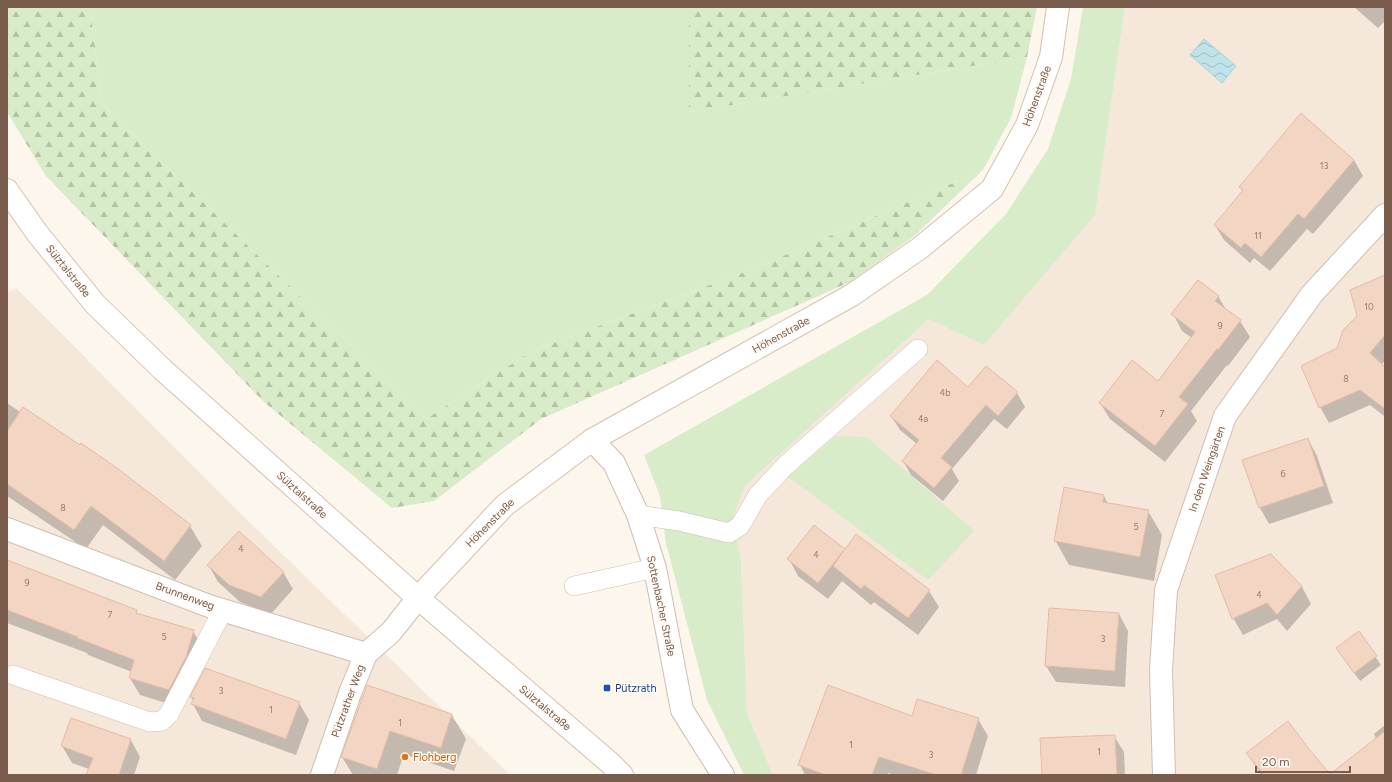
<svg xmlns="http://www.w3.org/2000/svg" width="1392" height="782" font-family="Figtree,sans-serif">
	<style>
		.residential { fill: #f5e8da }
		.green { fill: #d8ecc9 }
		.forest { fill: url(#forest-firs) }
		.water { fill: url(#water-waves); stroke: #a5d3da }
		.shadow { fill: #0003 }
		.building { fill: #f3d5c3; stroke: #e6bba3 }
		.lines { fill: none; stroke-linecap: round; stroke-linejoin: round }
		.service-casing { stroke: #d1beb0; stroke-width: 20 }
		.minor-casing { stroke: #d1beb0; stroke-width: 24 }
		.secondary-casing { stroke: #d6c0b0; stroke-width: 24 }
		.service { stroke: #fff; stroke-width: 19 }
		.minor { stroke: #fff; stroke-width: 22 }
		.secondary { stroke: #fff; stroke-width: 22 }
		.transit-dot { fill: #1a4fb4; stroke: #fffaf3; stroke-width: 1.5 }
		.food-dot { fill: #e8710a; stroke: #fffaf3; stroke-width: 1.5 }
		.labels { text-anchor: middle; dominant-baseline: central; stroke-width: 3; stroke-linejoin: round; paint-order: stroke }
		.number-label { font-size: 9px; fill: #987a6a }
		.street-label { font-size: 11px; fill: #7a5c4d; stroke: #fffaf3 }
		.transit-label { font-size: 11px; fill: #164399; stroke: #fffaf3; text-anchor: start }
		.food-label { font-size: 11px; fill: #c56008; stroke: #fffaf3; text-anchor: start }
	</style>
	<defs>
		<pattern id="forest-firs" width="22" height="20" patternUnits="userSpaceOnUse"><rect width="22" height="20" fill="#d8ecc9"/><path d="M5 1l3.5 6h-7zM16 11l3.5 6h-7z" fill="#b4c2a5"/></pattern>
		<pattern id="water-waves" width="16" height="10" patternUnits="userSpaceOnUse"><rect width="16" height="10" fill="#bfe3e8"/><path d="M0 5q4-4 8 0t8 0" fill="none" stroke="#a0bbbe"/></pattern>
	</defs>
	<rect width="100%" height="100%" fill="#fdf6ec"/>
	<g class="residential">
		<polygon points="1125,7 1385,7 1385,775 773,775 747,713 741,561 733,518 745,486 929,319 1095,215"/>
		<polygon points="16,288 234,507 510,775 7,775 7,293"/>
	</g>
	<g class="green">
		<polygon points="90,7 689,7 689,112 1027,57 1011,118 983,170 753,269 532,351 426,419 102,104"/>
		<polygon points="1083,7 1125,7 1095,215 984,345 929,319 745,486 733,518 741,561 747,713 773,775 744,775 707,700 666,543 660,496 644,455 927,295 1006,214 1048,149 1071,79"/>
		<polygon points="836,436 867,437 974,531 928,580 788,477"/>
	</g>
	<g class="forest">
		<polygon points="7,7 90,7 102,104 426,419 532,351 753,269 983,170 914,236 850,282 541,419 434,501 392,508 264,402 46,176 7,112"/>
		<polygon points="689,7 1037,7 1027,57 689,112"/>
	</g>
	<polygon class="water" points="1204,39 1236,66 1222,83 1190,55"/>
	<g class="shadow">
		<polygon points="1354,7 1385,7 1385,21 1378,28"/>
		<polygon points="1354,160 1363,176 1313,234 1307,229 1270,271 1254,258 1250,263 1224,240 1215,225 1243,192 1240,187"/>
		<polygon points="1385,276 1385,361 1381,365 1385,369 1385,415 1384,416 1370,405 1329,423 1320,407 1338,349 1358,316"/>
		<polygon points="1218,296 1226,310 1240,321 1250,337 1228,366 1227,365 1191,411 1197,421 1165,462 1110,419 1100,403 1158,382 1192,338 1182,331 1173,314"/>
		<polygon points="969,388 1017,393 1025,407 1007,429 994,419 952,469 959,481 943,501 911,475 903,461 917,444 900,430 891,416"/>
		<polygon points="7,403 190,526 202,546 175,580 103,525 86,549 7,496"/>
		<polygon points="1308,439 1317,456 1333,503 1269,524 1260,508"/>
		<polygon points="1104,496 1108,504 1148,511 1162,535 1154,581 1069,565 1055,540"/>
		<polygon points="814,526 845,550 929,591 939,607 918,635 874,602 871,605 842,581 828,599 798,576 789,559"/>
		<polygon points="1270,556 1302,587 1311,604 1287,631 1277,619 1243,635 1233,618"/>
		<polygon points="7,566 136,611 138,614 193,631 203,648 179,707 140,695 130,678 132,672 88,655 87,653 7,623"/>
		<polygon points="209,566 283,572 293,589 271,614 240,602 218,582"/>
		<polygon points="1119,614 1128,631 1125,687 1056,682 1046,666"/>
		<polygon points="1359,633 1381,665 1360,681 1337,649"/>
		<polygon points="368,686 452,715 466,739 454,771 404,754 397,775 353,775 342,757"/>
		<polygon points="191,697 299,703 309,720 296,755 202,721 193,704 194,701"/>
		<polygon points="913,717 978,719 988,736 976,775 894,775 888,773 888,775 805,775 800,765"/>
		<polygon points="72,719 131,740 140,757 134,775 88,775 89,769 72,763 62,746"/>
		<polygon points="1385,725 1385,775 1376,739 1374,734"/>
		<polygon points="1114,736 1124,752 1125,775 1043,775"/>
		<polygon points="1308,749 1330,775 1261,775 1247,753"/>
	</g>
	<g class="building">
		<polygon points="1301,113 1354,160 1304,219 1298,214 1261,257 1245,243 1241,248 1214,225 1243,190 1239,187"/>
		<polygon points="1385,275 1385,335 1370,353 1385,367 1385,409 1360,390 1319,408 1301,366 1337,348 1343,330 1357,316 1350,290"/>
		<polygon points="1198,280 1219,296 1215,301 1241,320 1218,350 1217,349 1179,397 1188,404 1155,446 1099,403 1132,360 1158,381 1195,332 1171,314"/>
		<polygon points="937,360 968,387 986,366 1018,392 998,416 986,405 941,458 952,467 934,488 902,461 919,440 890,416"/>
		<polygon points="23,407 80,445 81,443 117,468 191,525 164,561 91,506 74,530 7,484 7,431"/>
		<polygon points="1308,438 1324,486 1259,508 1242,460"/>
		<polygon points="1064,487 1104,495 1103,502 1149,510 1140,557 1054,541"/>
		<polygon points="814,525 845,549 856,534 930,590 908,618 864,585 861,589 833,566 844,550 818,583 787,559"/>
		<polygon points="239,531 284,572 261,597 229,585 207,565"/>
		<polygon points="1271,554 1302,586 1277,615 1267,603 1232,619 1215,575"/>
		<polygon points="7,560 137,610 136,613 194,630 186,657 169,690 129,678 134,660 77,638 78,637 7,610"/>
		<polygon points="1049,608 1119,613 1115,671 1045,666"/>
		<polygon points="1359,631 1377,656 1354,673 1336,648"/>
		<polygon points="205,668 300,702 286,739 191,704 194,698 190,697"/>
		<polygon points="367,685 452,714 441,748 390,731 377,769 341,757"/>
		<polygon points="828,685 912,716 917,699 979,718 961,775 937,775 879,757 872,775 826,775 798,765"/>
		<polygon points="71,718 131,739 119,775 86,775 93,758 61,746"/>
		<polygon points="1288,721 1309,749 1330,774 1385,731 1385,775 1264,775 1246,753"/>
		<polygon points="1115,735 1117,775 1042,775 1040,738"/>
	</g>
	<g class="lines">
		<defs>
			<g id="service">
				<polyline points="638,515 679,521 729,533 740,526 758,495 786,465 918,349"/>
				<polyline points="574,586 655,568"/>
				<polyline points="13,675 150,722 162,721 169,714 223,610"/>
			</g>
			<g id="minor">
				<polyline points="592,440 614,463 638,515 655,568 682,710 723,775"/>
				<polyline points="7,529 209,606 366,654"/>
				<polyline points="322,775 350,693 366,654 391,632 418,598"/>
				<polyline points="1164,775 1161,670 1166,590 1225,416 1312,294 1385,215"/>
			</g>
			<g id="secondary">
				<polyline points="7,190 37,233 95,304 162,369 418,598 610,763 622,775"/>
				<polyline points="418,598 505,505 592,440 852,295 920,248 992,189 1027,125 1051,57 1058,7"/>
			</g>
		</defs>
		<use href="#service" class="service-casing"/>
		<use href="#minor" class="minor-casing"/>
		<use href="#secondary" class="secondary-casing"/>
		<use href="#service" class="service"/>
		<use href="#minor" class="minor"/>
		<use href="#secondary" class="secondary"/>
	</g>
	<rect class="transit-dot" x="603" y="684" width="8" height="8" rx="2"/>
	<circle class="food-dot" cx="405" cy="757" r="4"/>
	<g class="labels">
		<g class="number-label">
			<text x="1324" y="165">13</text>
			<text x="1258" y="235">11</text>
			<text x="1369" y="306">10</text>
			<text x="1220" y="325">9</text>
			<text x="1346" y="378">8</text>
			<text x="945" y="392">4b</text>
			<text x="1162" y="413">7</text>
			<text x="923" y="418">4a</text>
			<text x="1283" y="473">6</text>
			<text x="63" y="507">8</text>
			<text x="1136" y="526">5</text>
			<text x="241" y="548">4</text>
			<text x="816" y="554">4</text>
			<text x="27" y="582">9</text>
			<text x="1259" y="594">4</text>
			<text x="110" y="614">7</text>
			<text x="164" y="636">5</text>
			<text x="1103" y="638">3</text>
			<text x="221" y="690">3</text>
			<text x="271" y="709">1</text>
			<text x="400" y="722">1</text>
			<text x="851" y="744">1</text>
			<text x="1099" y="751">1</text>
			<text x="931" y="754">3</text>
		</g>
		<g class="street-label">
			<text transform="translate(1037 96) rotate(-70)">Höhenstraße</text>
			<text transform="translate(68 271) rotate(51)">Sülztalstraße</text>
			<text transform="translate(781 335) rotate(-29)">Höhenstraße</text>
			<text transform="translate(1207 469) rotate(-71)">In den Weingärten</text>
			<text transform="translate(302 495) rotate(42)">Sülztalstraße</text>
			<text transform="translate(490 523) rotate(-45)">Höhenstraße</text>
			<text transform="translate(185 596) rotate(20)">Brunnenweg</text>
			<text transform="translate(661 606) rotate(78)">Sottenbacher Straße</text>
			<text transform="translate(348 701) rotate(-70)">Pützrather Weg</text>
			<text transform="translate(545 708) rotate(40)">Sülztalstraße</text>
		</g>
		<g class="transit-label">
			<text x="615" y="688">Pützrath</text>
		</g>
		<g class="food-label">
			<text x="413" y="757">Flohberg</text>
		</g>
	</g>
	<rect width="1392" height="782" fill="none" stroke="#7a5c4d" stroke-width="16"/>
	<path d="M1256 766v6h94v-6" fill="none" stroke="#7a5c4d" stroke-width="2"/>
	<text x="1262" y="766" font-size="12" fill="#7a5c4d" stroke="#fffaf3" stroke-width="3" paint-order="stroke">20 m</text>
</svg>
